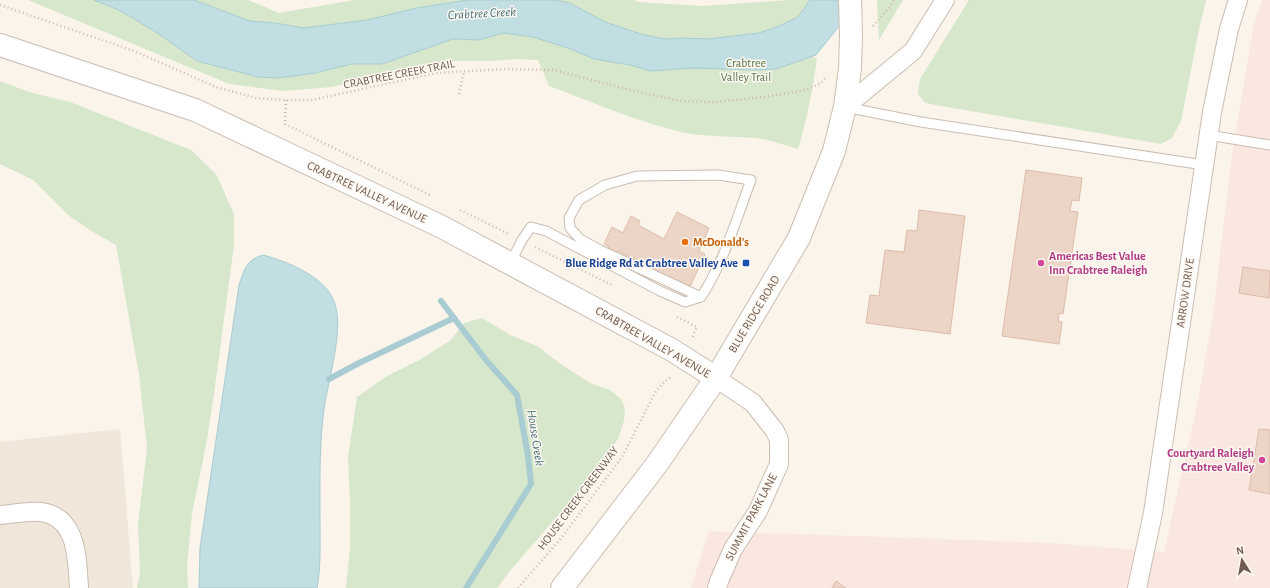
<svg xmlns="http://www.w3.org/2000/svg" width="1270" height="588" font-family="'Alegreya Sans',sans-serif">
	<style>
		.residential { fill: #f1e6da }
		.commercial { fill: #f9e7e0 }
		.green { fill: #d6e7cb }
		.water { fill: #c1dee2; stroke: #a9ccd2 }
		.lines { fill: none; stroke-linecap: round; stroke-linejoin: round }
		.stream { stroke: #a9ccd2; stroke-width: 6 }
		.building { fill: #ecd5c6; stroke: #ddbca8 }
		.service-casing { stroke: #cbbdb2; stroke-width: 11 }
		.minor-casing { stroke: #cbbdb2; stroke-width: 20 }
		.tertiary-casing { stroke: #cbbdb2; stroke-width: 24 }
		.secondary-casing { stroke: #cdbdb0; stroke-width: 24 }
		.path { stroke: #d1b8a9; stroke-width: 2.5; stroke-dasharray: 1 3; stroke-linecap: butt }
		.service { stroke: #fff; stroke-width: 9 }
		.minor { stroke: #fff; stroke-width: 18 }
		.tertiary { stroke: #fff; stroke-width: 22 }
		.secondary { stroke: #fff; stroke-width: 22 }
		.secondary-bridge-casing { stroke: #cdbdb0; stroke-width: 24; stroke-linecap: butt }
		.secondary-bridge { stroke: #fff; stroke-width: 22 }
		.food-dot { fill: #e8710a; stroke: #fdf8f1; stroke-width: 1.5 }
		.transit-dot { fill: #1a4fb4; stroke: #fdf8f1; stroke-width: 1.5 }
		.hotel-dot { fill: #d1479c; stroke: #fdf8f1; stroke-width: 1.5 }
		.labels { text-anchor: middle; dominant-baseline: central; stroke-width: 3; stroke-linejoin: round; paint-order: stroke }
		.park-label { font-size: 12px; fill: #58774a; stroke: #fdf8f1 }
		.street-label { font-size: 12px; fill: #725c51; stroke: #fdf8f1 }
		.food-label { font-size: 12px; font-weight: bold; fill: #c56008; stroke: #fdf8f1; text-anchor: start }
		.hotel-label { font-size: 12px; font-weight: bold; fill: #b23c85; stroke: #fdf8f1; text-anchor: start }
		.transit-label { font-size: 12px; font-weight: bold; fill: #164399; stroke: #fdf8f1; text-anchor: end }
		.water-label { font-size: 13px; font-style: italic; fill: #4a747c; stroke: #fdf8f1 }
	</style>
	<rect width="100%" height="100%" fill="#faf4eb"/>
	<polygon class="residential" points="120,429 133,588 0,588 0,442"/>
	<polygon class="commercial" points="1262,0 1270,0 1270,588 691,588 709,531 1050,543 1164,552 1197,406 1213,315 1231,162 1253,28"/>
	<g class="green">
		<path d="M28 0H248L279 13 354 0H634L638 2 702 6 790 0H818L817 27 813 57 817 59C813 89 807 119 798 149 784 145 770 140 756 138 734 136 713 137 692 134 643 125 596 103 549 86L538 60 516 59 491 61H454L331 87 284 91 229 84Z"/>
		<polygon points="877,0 903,0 879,40"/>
		<polygon points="969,0 1206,0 1199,29 1181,121 1172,138 1161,144 925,103 918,94 920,79"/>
		<polygon points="0,81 29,92 70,102 191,150 216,174 234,214 234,245 214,394 206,445 192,514 187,565 188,588 137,588 140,572 138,524 147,448 139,374 116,245 90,230 68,215 33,180 0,164"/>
		<polygon points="482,318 510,335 537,346 562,365 590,383 610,390 621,399 625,408 624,421 618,439 599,466 579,491 509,572 497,588 346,588 350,548 350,501 348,457 357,397 387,376 419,360 450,341 464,323"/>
	</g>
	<g class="water">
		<polygon points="94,0 194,0 250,21 275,23 304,28 367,20 417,8 468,0 556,0 570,3 605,22 641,34 665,39 682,38 708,39 759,33 779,26 798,17 810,0 860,0 816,55 776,69 756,70 694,68 651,71 630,65 594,59 568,48 533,37 503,33 479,40 453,39 382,64 351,64 315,73 279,78 258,77 197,61 156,32 119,10"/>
		<path d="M263 255C286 261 323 276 333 299 346 326 328 379 324 409 319 446 320 484 320 521 320 544 321 566 317 588H199L200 548 239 285C244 270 246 260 263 255Z"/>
	</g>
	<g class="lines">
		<g class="stream">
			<polyline points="441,301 486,360 517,395 528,456 531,484 466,588"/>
			<polyline points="329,379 359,363 454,318"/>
		</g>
	</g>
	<g class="building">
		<polygon points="1026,170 1082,178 1079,201 1072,200 1070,211 1078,212 1063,314 1059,313 1058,321 1062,322 1059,344 1002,336"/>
		<polygon points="919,210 965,216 950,334 866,323 870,295 879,296 885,250 904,252 907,230 917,231"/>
		<polygon points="677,212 709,228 699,251 705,254 688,291 664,279 665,275 618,251 616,256 607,251 609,247 604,244 612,227 623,233 631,216 640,221 638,225 664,239"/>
		<polygon points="1243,267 1270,271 1269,298 1239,293"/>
		<polygon points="1259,429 1270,430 1270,494 1249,490"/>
		<polygon points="836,581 846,588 832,588"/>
	</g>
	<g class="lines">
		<defs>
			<g id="service">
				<polyline points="845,107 921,122 1204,165"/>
				<polyline points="1208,135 1270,145"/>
				<path d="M510 264 522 240 531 227 546 231 660 291 685 302 701 297C724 262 736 220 751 180L718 175 637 176 605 185 579 200 569 218 570 228 580 239 600 250 701 297"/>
			</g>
			<g id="minor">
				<polyline points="845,107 913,51 945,0"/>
				<polyline points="716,378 753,403 775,431 779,440 779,464 758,511 733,549 719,581 717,588"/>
				<path d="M0 515C13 514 28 511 41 512 78 517 77 559 79 588"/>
				<polyline points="1137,588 1153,513 1212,112 1229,29 1238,0"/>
			</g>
			<polyline id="tertiary" points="0,45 195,110 442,227 672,350 716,378"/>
			<polyline id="secondary" points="562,588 657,464 692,413 716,378 799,238 834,151 845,107 850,68"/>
		</defs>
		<use href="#service" class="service-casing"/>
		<use href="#minor" class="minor-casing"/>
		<use href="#tertiary" class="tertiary-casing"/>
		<use href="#secondary" class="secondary-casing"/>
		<g class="path">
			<polyline points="0,5 134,51 216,87 256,98 286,100 312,100 436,73 505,69 553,70 630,90 680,101 716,102 763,97 806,90 821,83 826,77"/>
			<polyline points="873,26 890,7 894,0"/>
			<polyline points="459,94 464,71"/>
			<polyline points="286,100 285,124 432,196"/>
			<polyline points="460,210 509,234"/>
			<polyline points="535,247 612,285"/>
			<polyline points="677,317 697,327 692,338"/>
			<polyline points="518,588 562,537 622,457 656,391 664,382 672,376"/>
		</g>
		<use href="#service" class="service"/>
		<use href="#minor" class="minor"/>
		<use href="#tertiary" class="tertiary"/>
		<use href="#secondary" class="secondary"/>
		<defs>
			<polyline id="secondary-bridge" points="850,0 851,35 850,68"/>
		</defs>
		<use href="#secondary-bridge" class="secondary-bridge-casing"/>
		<use href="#secondary-bridge" class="secondary-bridge"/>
	</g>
	<circle class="food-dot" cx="685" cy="242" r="4"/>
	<rect class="transit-dot" x="742" y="259" width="8" height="8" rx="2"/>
	<g class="hotel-dot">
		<circle cx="1041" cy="263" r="4"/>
		<circle cx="1262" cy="460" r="4"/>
	</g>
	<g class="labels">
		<g class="park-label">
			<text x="746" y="63">Crabtree<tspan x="746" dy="14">Valley Trail</tspan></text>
		</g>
		<g class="street-label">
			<text transform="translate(399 74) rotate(-11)">CRABTREE CREEK TRAIL</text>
			<text transform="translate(367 192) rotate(25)">CRABTREE VALLEY AVENUE</text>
			<text transform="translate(1185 293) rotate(-82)">ARROW DRIVE</text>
			<text transform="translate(754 314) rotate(-59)">BLUE RIDGE ROAD</text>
			<text transform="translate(653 342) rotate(30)">CRABTREE VALLEY AVENUE</text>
			<text transform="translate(578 498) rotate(-53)">HOUSE CREEK GREENWAY</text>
			<text transform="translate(751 517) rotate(-62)">SUMMIT PARK LANE</text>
		</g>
		<g class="food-label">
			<text x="693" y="242">McDonald's</text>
		</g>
		<g class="hotel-label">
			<text x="1049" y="256">Americas Best Value<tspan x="1049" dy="14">Inn Crabtree Raleigh</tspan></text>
			<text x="1254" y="453" text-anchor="end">Courtyard Raleigh<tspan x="1254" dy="14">Crabtree Valley</tspan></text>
		</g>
		<g class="transit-label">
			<text x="738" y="263">Blue Ridge Rd at Crabtree Valley Ave</text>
		</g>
		<g class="water-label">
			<text transform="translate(482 14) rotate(-3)">Crabtree Creek</text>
			<text transform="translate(535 438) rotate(81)">House Creek</text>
		</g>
	</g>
	<g transform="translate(1242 560) rotate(349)" stroke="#fdf8f1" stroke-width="3" paint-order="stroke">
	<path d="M0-3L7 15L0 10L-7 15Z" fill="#725c51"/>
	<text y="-6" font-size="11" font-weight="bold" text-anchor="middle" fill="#725c51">N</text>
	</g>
</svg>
